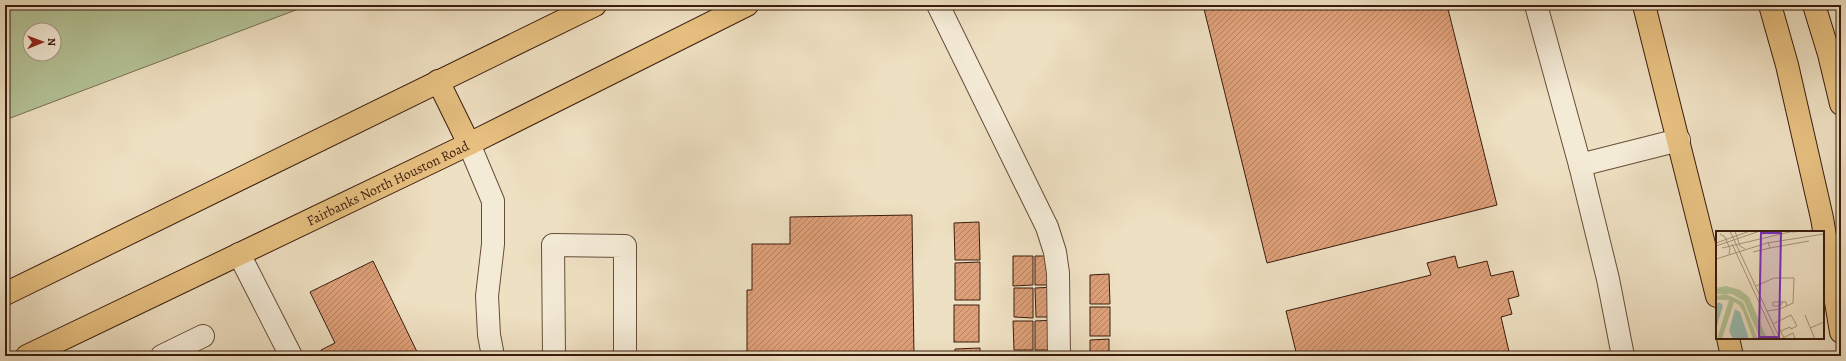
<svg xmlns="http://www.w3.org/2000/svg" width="1846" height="361" font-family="Alegreya,serif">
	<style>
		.park { fill: #b4c397; stroke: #777052; fill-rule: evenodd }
		.building { fill: url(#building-hatch); stroke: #3a1c0d }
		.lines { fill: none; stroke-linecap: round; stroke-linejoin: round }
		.minor-casing { stroke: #674d3a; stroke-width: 24 }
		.major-casing { stroke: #3a1c0d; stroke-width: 24 }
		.highway-casing { stroke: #3a1c0d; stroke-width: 24 }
		.minor { stroke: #f4ebd7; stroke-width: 22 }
		.major { stroke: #e7c081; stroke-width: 22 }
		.highway { stroke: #e7c081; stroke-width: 22 }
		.labels { text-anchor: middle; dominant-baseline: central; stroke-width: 3.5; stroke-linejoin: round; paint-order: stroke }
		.street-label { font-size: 14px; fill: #3a1c0d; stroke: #f4ebd7 }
		.inset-road { fill: none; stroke: #a6927a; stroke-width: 1 }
		.view { fill: #7b2cbf; fill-opacity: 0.15; stroke: #7b2cbf; stroke-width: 2 }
		.inset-edge { fill: none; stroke: #3a1c0d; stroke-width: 2 }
	</style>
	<defs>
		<pattern id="building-hatch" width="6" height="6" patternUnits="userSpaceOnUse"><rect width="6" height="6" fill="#dea079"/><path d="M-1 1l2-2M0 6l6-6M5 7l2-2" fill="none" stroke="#b58262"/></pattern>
	</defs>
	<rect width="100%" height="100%" fill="#eee0c2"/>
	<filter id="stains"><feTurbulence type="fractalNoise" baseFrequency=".005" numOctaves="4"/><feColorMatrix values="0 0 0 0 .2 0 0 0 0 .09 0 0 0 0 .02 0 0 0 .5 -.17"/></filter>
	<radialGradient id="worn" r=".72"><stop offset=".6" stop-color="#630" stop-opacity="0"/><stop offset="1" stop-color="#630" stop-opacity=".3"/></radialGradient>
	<path class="park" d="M13 5H309L5 120V8ZM30 30H54V54H30Z"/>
	<g class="building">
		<polygon points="1203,5 1447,5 1497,205 1267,263"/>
		<polygon points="912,215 914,356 747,356 747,290 752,290 752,244 790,244 790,217"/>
		<polygon points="979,222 980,260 955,260 954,223"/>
		<polygon points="1013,256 1033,256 1033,285 1013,286"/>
		<polygon points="1035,256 1054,256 1055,285 1035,285"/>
		<polygon points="1455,256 1458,268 1487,261 1491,276 1513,271 1519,296 1508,299 1512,314 1501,317 1510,356 1297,356 1286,311 1431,275 1427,263"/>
		<polygon points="373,261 419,356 324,356 321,350 335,343 310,292"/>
		<polygon points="980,262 980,300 955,300 955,263"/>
		<polygon points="1109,274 1110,304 1090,304 1090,275"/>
		<polygon points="1055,287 1055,317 1036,317 1035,288"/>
		<polygon points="1014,288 1033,288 1033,318 1014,317"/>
		<rect x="954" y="305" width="25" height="37"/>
		<rect x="1090" y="307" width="20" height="29"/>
		<polygon points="1054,320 1054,350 1035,350 1035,321"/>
		<polygon points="1013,321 1033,321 1033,350 1014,350"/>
		<polygon points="1109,339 1109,356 1090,356 1090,340"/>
		<polygon points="980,348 980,356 955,356 955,349"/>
	</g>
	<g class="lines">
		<defs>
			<g id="minor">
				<polyline points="938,5 1047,227 1055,252 1058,273 1059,356"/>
				<polyline points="1536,5 1580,165"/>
				<polyline points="469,144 493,201 493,244 487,296 489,335 493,356"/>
				<polyline points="239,254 291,356"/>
				<polyline points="162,356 203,336"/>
				<polyline points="554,356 553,245 625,246 625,356"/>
				<polyline points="1623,356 1608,279 1580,165 1679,140"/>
			</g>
			<g id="major">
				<polyline points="1644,5 1717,296"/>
				<polyline points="438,81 469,144"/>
				<polyline points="5,294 595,5"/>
				<polyline points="1728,338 1732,356"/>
				<path id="s1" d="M27 356 469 144 747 5"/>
			</g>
			<g id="highway">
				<polyline points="1770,5 1787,65 1822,218 1841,332"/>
				<polyline points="1814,5 1829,54 1841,104"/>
			</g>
		</defs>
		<use href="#minor" class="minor-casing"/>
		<use href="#major" class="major-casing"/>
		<use href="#highway" class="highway-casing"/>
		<use href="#minor" class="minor"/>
		<use href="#major" class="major"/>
		<use href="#highway" class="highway"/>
	</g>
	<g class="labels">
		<g class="street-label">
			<text stroke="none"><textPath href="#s1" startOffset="400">Fairbanks North Houston Road</textPath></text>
		</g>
	</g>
	<g transform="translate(1716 231)">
		<rect width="108" height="108" fill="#eee0c2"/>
		<path d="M10 55 24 59 33 66 51 108H44L28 70 16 63H0V57ZM10 63 27 71 42 108H37L27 80 23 74 15 69 18 71 6 108H1L13 69H0V65Z" fill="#b4c397"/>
		<path d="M3 71 7 74 0 98V73ZM19 78 24 81 33 108H17L13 100Z" fill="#99bdb2"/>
		<path class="inset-road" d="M14 0 64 108M19 0 24 15 29 18M76 1 88 0M4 3 9 6 14 18 13 23M47 3 60 0M52 11 54 17 93 10M0 12 34 0M16 13 60 108M0 15 44 0M6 17 78 0M37 21 54 17M0 28 51 12 108 3M40 55 58 47H78L77 72 64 78 51 80M67 71 64 75H57V71H70L71 75M89 84 99 108M57 93 75 84 81 95 75 98M62 95 68 107M94 97 108 91M65 100 74 96 75 98M65 108 77 102 79 108"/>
		<path class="view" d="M45 2H65L63 106H43Z"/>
		<rect width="108" height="108" class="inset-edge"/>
	</g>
	<rect width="1846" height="361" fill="none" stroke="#eee0c2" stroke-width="20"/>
	<rect x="6" y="6" width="1834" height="349" fill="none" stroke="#3a1c0d" stroke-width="2"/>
	<rect x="10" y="10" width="1826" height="341" fill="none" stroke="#3a1c0d"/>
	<g transform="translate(42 42) rotate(89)"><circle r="19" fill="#f4ebd7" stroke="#aa9886"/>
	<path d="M0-3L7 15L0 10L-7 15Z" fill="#8f2418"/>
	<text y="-6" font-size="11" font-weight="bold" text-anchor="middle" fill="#3a1c0d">N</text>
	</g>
	<rect width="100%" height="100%" filter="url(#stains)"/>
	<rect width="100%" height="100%" fill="url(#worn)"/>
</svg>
